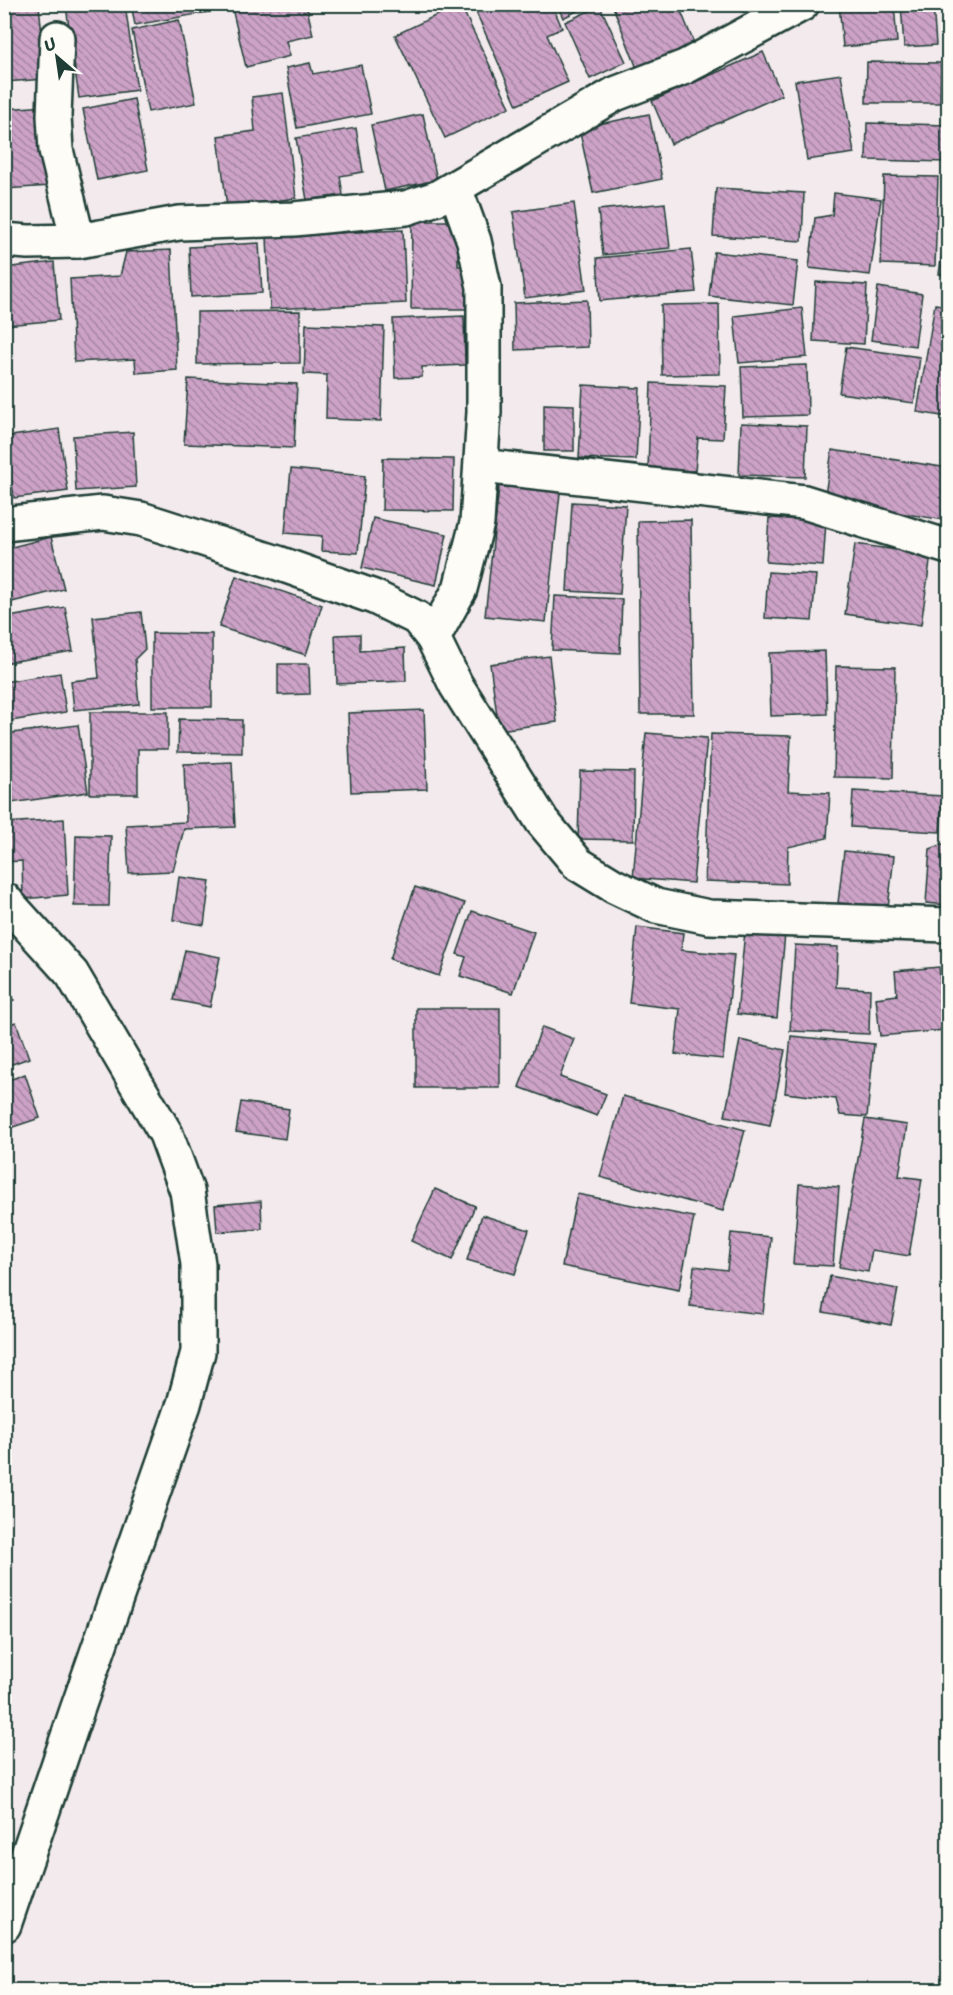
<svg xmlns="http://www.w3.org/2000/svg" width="953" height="1995" font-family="Sriracha,sans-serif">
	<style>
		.building { fill: url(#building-back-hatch); stroke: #1f3d34; stroke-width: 1.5 }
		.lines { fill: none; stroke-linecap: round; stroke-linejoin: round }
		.minor-casing { stroke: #1f3d34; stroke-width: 38 }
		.minor { stroke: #fdfcf7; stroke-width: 33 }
	</style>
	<defs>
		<pattern id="building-back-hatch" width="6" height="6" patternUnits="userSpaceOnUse" patternTransform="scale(1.5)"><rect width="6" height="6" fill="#cca2c7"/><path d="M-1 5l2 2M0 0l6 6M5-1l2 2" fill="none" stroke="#a585a2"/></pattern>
	</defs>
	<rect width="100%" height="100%" fill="#f3eaed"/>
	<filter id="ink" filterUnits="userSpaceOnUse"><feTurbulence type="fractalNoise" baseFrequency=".0167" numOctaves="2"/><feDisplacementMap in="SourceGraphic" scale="12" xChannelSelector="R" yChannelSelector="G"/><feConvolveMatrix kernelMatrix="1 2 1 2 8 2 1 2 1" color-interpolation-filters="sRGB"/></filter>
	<g filter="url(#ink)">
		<g class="building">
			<polygon points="4,4 39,4 46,79 4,82"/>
			<polygon points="77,4 125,4 137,90 79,98 66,6"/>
			<polygon points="131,4 214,4 215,11 135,25"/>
			<polygon points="231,4 306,4 313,35 286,41 290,56 246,67"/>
			<polygon points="460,4 510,107 445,138 395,35"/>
			<polygon points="493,4 552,4 562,28 547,35 568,82 517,105 476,12"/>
			<polygon points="557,4 591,4 563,18"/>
			<polygon points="612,4 678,4 696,48 638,71"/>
			<polygon points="739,4 761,4 743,12"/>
			<polygon points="839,4 894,4 897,42 843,47"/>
			<polygon points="901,4 933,4 936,45 904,47"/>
			<polygon points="600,6 626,62 590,79 565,22"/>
			<polygon points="179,20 196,103 148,112 132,30"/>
			<polygon points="763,52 782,95 671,144 652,101"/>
			<polygon points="867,62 941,63 940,103 866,103"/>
			<polygon points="310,63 313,74 361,65 371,114 297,128 286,68"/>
			<polygon points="841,74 854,153 807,160 795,81"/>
			<polygon points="283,93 296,198 227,207 218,136 255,131 252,97"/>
			<polygon points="134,99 148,170 97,180 83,109"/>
			<polygon points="47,106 51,186 4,189 4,109"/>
			<polygon points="423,114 437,180 385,191 371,125"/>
			<polygon points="649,114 662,179 593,193 579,128"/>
			<polygon points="867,123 948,125 948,162 866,160"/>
			<polygon points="356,128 363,172 340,176 343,195 307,200 296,138"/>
			<polygon points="884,176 938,177 935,266 881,264"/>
			<polygon points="716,188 804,193 802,241 713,236"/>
			<polygon points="834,193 881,199 870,275 809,268 815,218 832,215"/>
			<polygon points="574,203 586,290 525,298 513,212"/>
			<polygon points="665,203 670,248 603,255 598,210"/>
			<polygon points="948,211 948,275 939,274"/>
			<polygon points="412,221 458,221 458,266 475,266 474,309 411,309"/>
			<polygon points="403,230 406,303 270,309 267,236"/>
			<polygon points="259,243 262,293 191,297 189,247"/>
			<polygon points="691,249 696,292 600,301 597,258"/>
			<polygon points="171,250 177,370 136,373 135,359 74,362 70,279 120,276 126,252"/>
			<polygon points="714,252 798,261 793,305 709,296"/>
			<polygon points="54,262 59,320 6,325 4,268"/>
			<polygon points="816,282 867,285 864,344 813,341"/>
			<polygon points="878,287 922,294 915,346 871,340"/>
			<polygon points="587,300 588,347 515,350 514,303"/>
			<polygon points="719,304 720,374 662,375 661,305"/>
			<polygon points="935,304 948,306 948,417 917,412"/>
			<polygon points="802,308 807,357 739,363 734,316"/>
			<polygon points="300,311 300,363 197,364 197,312"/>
			<polygon points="464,316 465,365 422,367 422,377 395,378 393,319"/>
			<polygon points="306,324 384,327 381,421 326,419 327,375 304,374"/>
			<polygon points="846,347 920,357 914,403 839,393"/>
			<polygon points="807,365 808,415 743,417 741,367"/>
			<polygon points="188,379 297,384 294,448 184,444"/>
			<polygon points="651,383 726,386 723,439 698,438 695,471 648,469"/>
			<polygon points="583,385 640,388 636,460 579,458"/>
			<polygon points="544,404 574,405 574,451 544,451"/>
			<polygon points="741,423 807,426 805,477 739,475"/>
			<polygon points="59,429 68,491 14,498 5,437"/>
			<polygon points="133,432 136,487 76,491 73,436"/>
			<polygon points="832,450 948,468 948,490 944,520 824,501"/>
			<polygon points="383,458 454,459 453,511 382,510"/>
			<polygon points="291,469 365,476 358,553 321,551 322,536 285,533"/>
			<polygon points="500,478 561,484 546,622 485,616"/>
			<polygon points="948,486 948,515 944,514"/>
			<polygon points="572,502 626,505 620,594 567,591"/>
			<polygon points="373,518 447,534 436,585 362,568"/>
			<polygon points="769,518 826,521 823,566 766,562"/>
			<polygon points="691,520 694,714 640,714 638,521"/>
			<polygon points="51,537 64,589 4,604 4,549"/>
			<polygon points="855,544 931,555 921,625 845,614"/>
			<polygon points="768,572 816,575 812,621 765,618"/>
			<polygon points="236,576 322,605 306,655 219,627"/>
			<polygon points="555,596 622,599 620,653 552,650"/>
			<polygon points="65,607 73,651 4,663 4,618"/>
			<polygon points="141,612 145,649 135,659 139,704 74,710 71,681 99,678 93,617"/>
			<polygon points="152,633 212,634 212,707 152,707"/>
			<polygon points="360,634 360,651 405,648 406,681 337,684 335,635"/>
			<polygon points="825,651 827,714 771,716 769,653"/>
			<polygon points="549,656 557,722 499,730 490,664"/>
			<polygon points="278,664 309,664 310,694 278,695"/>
			<polygon points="836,666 895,667 893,778 834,777"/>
			<polygon points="60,673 66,712 4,722 4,682"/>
			<polygon points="424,710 427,789 351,792 348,713"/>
			<polygon points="90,712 168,712 168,749 138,749 138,794 90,794"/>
			<polygon points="179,719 242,720 242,753 178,752"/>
			<polygon points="78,725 88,792 4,804 4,734"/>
			<polygon points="646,733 707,738 693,883 633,878"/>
			<polygon points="711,734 791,736 788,791 830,793 827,838 788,847 787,884 705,881"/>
			<polygon points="232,762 235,827 184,829 173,871 129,873 126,825 186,822 184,764"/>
			<polygon points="580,771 634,772 633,840 578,839"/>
			<polygon points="853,791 943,796 940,832 851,827"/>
			<polygon points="64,819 68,895 23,899 22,861 4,862 4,823"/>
			<polygon points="76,835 111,836 109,906 74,906"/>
			<polygon points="948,842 948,905 926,903 930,849"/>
			<polygon points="844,851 894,856 888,908 838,903"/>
			<polygon points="179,877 210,881 204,925 173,920"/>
			<polygon points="415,887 465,903 439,976 390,959"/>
			<polygon points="472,911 534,932 513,993 460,976 466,957 457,954"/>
			<polygon points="637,927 683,933 681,950 734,955 723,1059 675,1054 680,1009 629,1003"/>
			<polygon points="745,931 785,934 777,1018 737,1014"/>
			<polygon points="795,945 838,947 836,987 870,989 869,1034 790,1031"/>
			<polygon points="185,950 220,957 210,1007 174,1000"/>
			<polygon points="939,967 945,1030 880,1036 876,998 897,995 895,971"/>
			<polygon points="4,975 14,1000 4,1004"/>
			<rect x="416" y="1008" width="84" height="80"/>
			<polygon points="16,1022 29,1058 4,1067 4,1026"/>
			<polygon points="542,1027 574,1039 560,1077 606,1094 597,1116 519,1087"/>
			<polygon points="791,1036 874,1044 867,1117 840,1115 836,1099 785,1093"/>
			<polygon points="740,1040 785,1050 770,1125 725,1116"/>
			<polygon points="25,1074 40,1118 4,1130 4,1082"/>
			<polygon points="623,1096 745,1130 723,1211 600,1177"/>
			<polygon points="241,1102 289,1109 285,1139 236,1132"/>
			<polygon points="865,1119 907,1125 899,1176 922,1179 909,1256 872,1250 868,1272 839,1267"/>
			<polygon points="799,1184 839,1187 833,1266 793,1264"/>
			<polygon points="435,1189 475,1206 452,1260 411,1241"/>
			<polygon points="577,1194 694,1217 679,1290 562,1266"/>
			<polygon points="261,1201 262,1229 217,1232 215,1205"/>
			<polygon points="482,1215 529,1230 515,1274 467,1260"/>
			<polygon points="731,1233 771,1237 763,1314 690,1306 694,1266 727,1270"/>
			<polygon points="830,1276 898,1289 891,1325 823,1312"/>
		</g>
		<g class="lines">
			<defs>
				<g id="minor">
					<polyline points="57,38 54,116 56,150 78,241"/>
					<polyline points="4,240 28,242 78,241 179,223 294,219 406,208 437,198 615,94 685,67 802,4"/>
					<polyline points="481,466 804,502 948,547"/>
					<polyline points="4,524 103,513 141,519 278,563 374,597 417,618 433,638 456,685 542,821 578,864 614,886 656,906 709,917 948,925"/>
					<polyline points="433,638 460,589 477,523 484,412 484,287 474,241 455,188"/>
					<polyline points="4,899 72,974 166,1134 187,1191 198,1264 198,1352 184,1404 76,1713 4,1925"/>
				</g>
			</defs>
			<use href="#minor" class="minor-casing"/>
			<use href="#minor" class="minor"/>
		</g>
	</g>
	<rect width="953" height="1995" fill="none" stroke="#fdfcf7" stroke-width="24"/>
	<rect x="12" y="12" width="929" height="1971" fill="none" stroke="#1f3d34" stroke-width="2" filter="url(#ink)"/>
	<g transform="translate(57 57) rotate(331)" stroke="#fdfcf7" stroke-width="4.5" paint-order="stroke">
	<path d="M0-4.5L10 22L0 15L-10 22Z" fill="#1f3d34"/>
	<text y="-9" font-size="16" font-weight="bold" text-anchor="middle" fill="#1f3d34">U</text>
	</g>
</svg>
